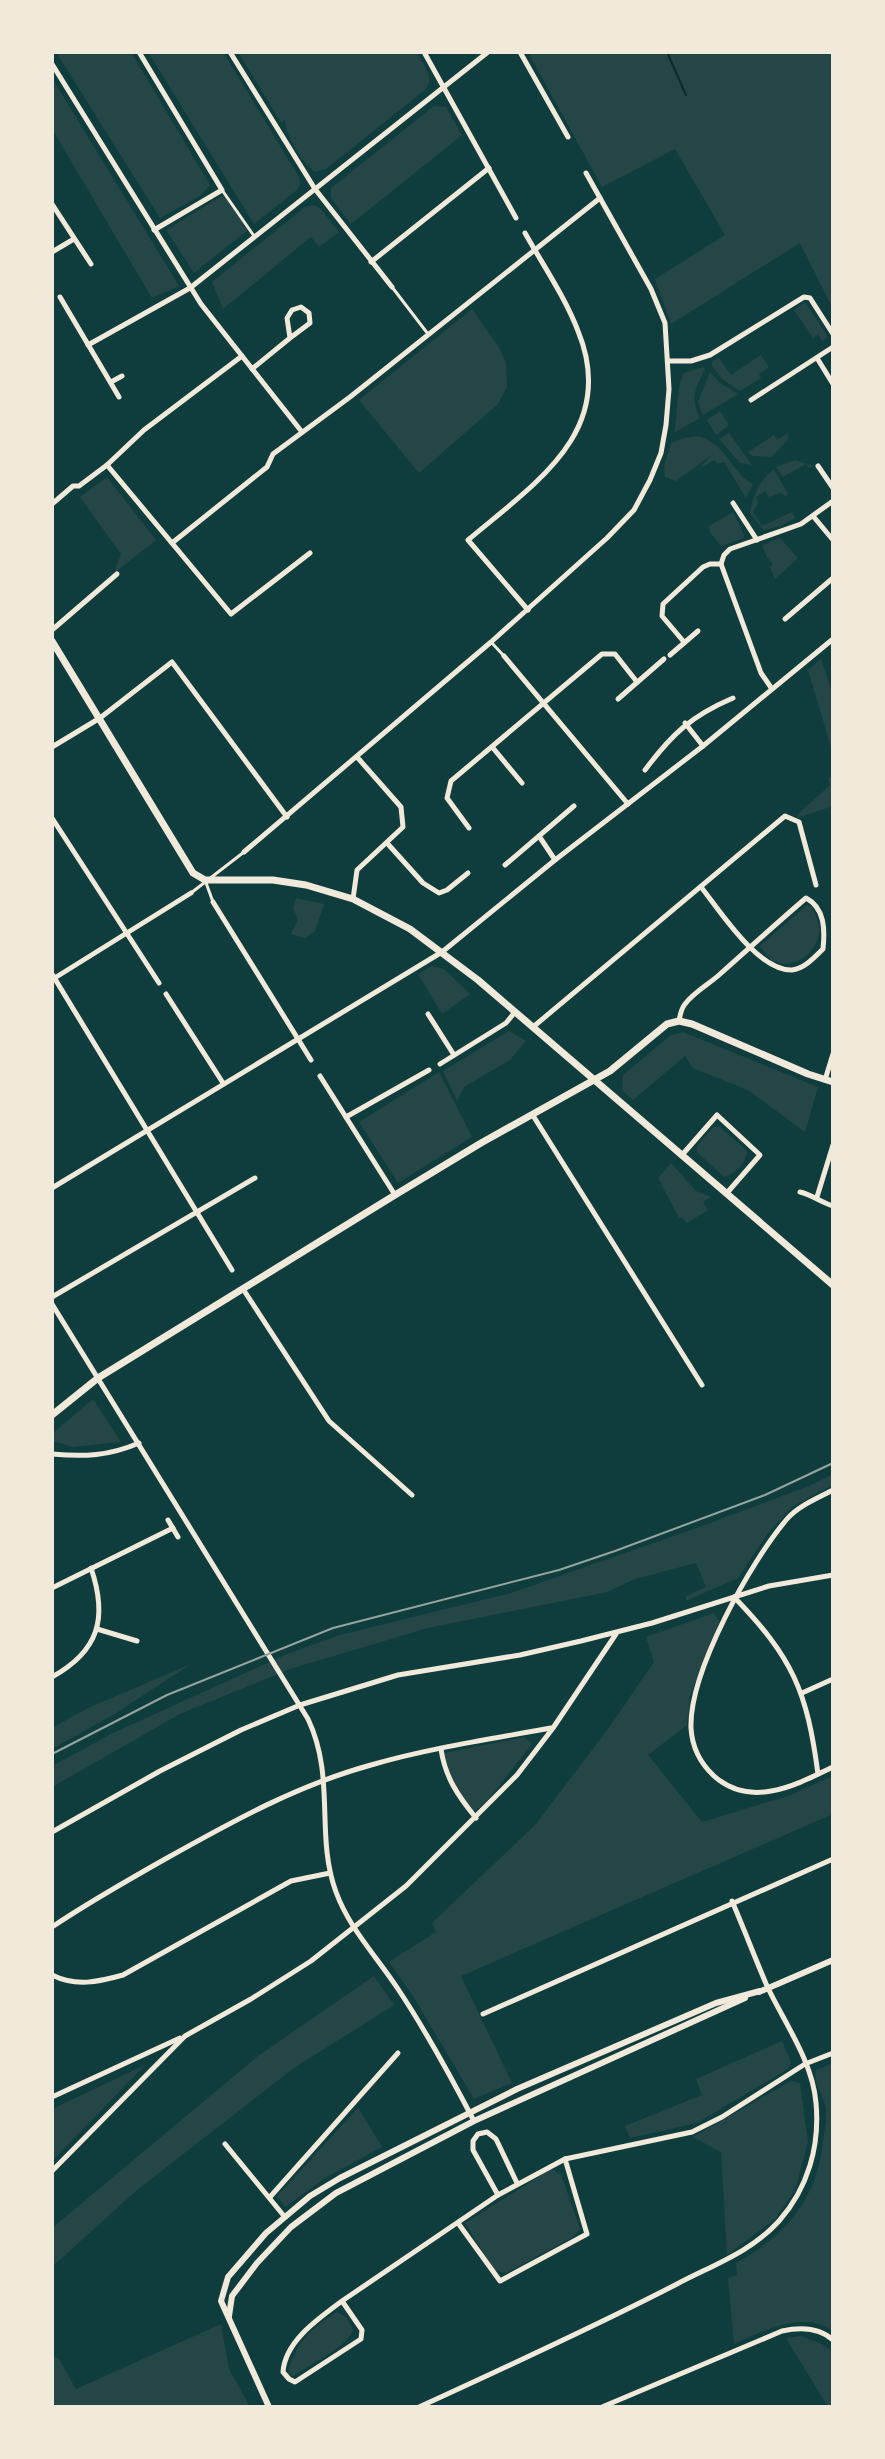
<svg xmlns="http://www.w3.org/2000/svg" width="885" height="2459" font-family="Cabin,sans-serif">
	<style>
		.green { fill: #244646 }
		.lines { fill: none; stroke-linecap: round; stroke-linejoin: round }
		.stream { stroke: #0a2a2b; stroke-width: 2 }
		.pedestrian { stroke: #f1e9da; stroke-width: 3 }
		.minor { stroke: #f1e9da; stroke-width: 5 }
		.tertiary { stroke: #f1e9da; stroke-width: 6 }
		.secondary { stroke: #f1e9da; stroke-width: 7 }
		.primary { stroke: #f1e9da; stroke-width: 7 }
		.rail { stroke: #97a49c; stroke-width: 2 }
	</style>
	<rect width="100%" height="100%" fill="#0f3d3e"/>
	<g class="green">
		<polygon points="56,52 131,52 210,185 200,196 160,218"/>
		<polygon points="148,52 223,52 299,177 300,184 297,190 254,224"/>
		<path d="M238 52H416C423 64 436 77 425 90L326 169 315 172C303 164 285 135 285 120L281 122Z"/>
		<polygon points="528,52 833,52 833,309 800,243 671,324 655,279 725,235 675,149 602,187"/>
		<polygon points="52,78 179,286 152,298 52,129"/>
		<polygon points="434,106 446,107 462,135 351,224 331,198 331,188"/>
		<polygon points="225,194 248,230 194,273 166,230"/>
		<polygon points="314,205 321,209 339,232 319,247 311,237 223,309 212,282 305,207"/>
		<polygon points="805,302 828,337 822,341 818,334 813,338 794,310"/>
		<polygon points="472,309 498,346 506,362 507,387 498,404 419,473 359,400"/>
		<polygon points="761,355 769,367 759,374 761,378 740,391 722,379 712,366 712,361 719,358 731,375"/>
		<path d="M703 367 705 369C695 389 690 397 700 418L674 433C678 416 676 386 684 373Z"/>
		<polygon points="710,372 720,383 738,394 703,415 698,402"/>
		<polygon points="720,411 729,425 716,435 707,420"/>
		<polygon points="729,433 752,465 740,463 719,439"/>
		<polygon points="788,433 788,439 772,457 752,456 748,452 774,435 777,440"/>
		<path d="M699 436C728 446 734 476 753 484L746 498 724 462 718 464 714 460 703 467 702 465 713 454 676 481 665 477 664 466 671 443 684 438Z"/>
		<polygon points="795,460 814,466 809,468 806,464 783,477 776,467"/>
		<path d="M774 469 788 494 785 496 781 493 769 497 765 491 756 497 758 503 753 512 762 526 792 512 795 518 781 526 764 530 750 513C753 495 760 480 774 469Z"/>
		<polygon points="107,477 156,540 114,573 121,554 80,497"/>
		<polygon points="733,512 744,535 743,538 721,546 710,532 709,526"/>
		<polygon points="780,538 798,558 775,579 770,567 773,564 767,557 762,545"/>
		<polygon points="821,659 833,695 833,754 808,670"/>
		<polygon points="833,776 833,806 797,818 798,814 830,785 828,778"/>
		<polygon points="296,898 324,904 315,931 305,938 291,934 298,919 293,908"/>
		<path d="M807 905 812 907C814 913 818 919 819 925 823 949 795 972 773 961 768 958 763 950 760 946Z"/>
		<polygon points="432,966 444,969 470,994 442,1014 418,974"/>
		<polygon points="509,1031 526,1041 510,1060 464,1087 457,1101 443,1071"/>
		<polygon points="683,1032 818,1087 805,1132 748,1090 693,1068 685,1056 633,1100 622,1090 623,1075 671,1035"/>
		<polygon points="439,1072 472,1137 398,1183 359,1122"/>
		<path d="M713 1127H720L747 1151C747 1162 734 1175 724 1177L697 1152V1146Z"/>
		<polygon points="671,1163 696,1191 711,1197 703,1202 708,1210 687,1223 682,1217 679,1218 658,1178"/>
		<polygon points="93,1399 121,1442 73,1447 52,1441 52,1434"/>
		<polygon points="833,1474 833,1485 793,1506 768,1533 738,1578 686,1601 686,1596 706,1587 696,1563 635,1579 607,1592 428,1628 290,1669 180,1714 52,1787 52,1766 113,1733 287,1654 340,1635 511,1593 702,1526 809,1486"/>
		<polygon points="714,1613 720,1622 690,1696 687,1725 648,1755 702,1822 788,1796 833,1776 833,1814 461,1976 512,2083 474,2099 413,1996 389,1962 436,1932 432,1923 535,1825 608,1729 654,1662 646,1637"/>
		<polygon points="191,1664 116,1713 52,1749 52,1728 88,1708"/>
		<path d="M525 1737 532 1744 488 1800 474 1812C458 1794 449 1777 444 1753Z"/>
		<polygon points="374,1976 394,2005 294,2068 137,2190 52,2267 52,2228 258,2056"/>
		<polygon points="782,2041 791,2062 788,2069 697,2123 630,2138 625,2126 702,2095 696,2079"/>
		<path d="M833 2063V2331C802 2310 764 2331 734 2344L728 2278 737 2275 736 2263C786 2235 816 2201 823 2142 824 2133 827 2121 826 2111 825 2096 812 2085 816 2070Z"/>
		<polygon points="145,2065 52,2161 52,2109"/>
		<polygon points="791,2081 800,2083 808,2142 795,2190 775,2219 727,2255 721,2152 693,2137"/>
		<polygon points="358,2108 382,2147 325,2178 285,2207 277,2196"/>
		<polygon points="551,2169 561,2174 580,2229 573,2237 506,2273 494,2270 465,2223"/>
		<path d="M337 2312 346 2317 353 2330C343 2351 312 2363 293 2376L288 2373C296 2341 311 2329 337 2312Z"/>
		<polygon points="221,2324 229,2369 250,2407 52,2407 52,2355 59,2359 76,2389"/>
		<polygon points="801,2336 822,2344 833,2352 833,2407 828,2407 786,2338"/>
	</g>
	<g class="lines">
		<polyline class="stream" points="667,52 686,95"/>
		<g class="pedestrian">
			<polyline points="222,190 254,236"/>
			<polyline points="392,287 428,334"/>
			<polyline points="491,642 504,656"/>
			<polyline points="205,880 213,902"/>
			<polyline points="191,893 244,852"/>
		</g>
		<g class="minor">
			<polyline points="139,52 222,190 154,230"/>
			<polyline points="230,52 315,189 392,287"/>
			<polyline points="424,52 516,218"/>
			<polyline points="520,52 568,137"/>
			<polyline points="52,64 201,304 302,432"/>
			<polyline points="52,204 91,264"/>
			<path d="M525 233C543 265 565 297 578 331 619 431 534 484 468 540L528 610"/>
			<polyline points="52,252 74,239"/>
			<polyline points="371,262 489,168"/>
			<polyline points="60,297 119,397"/>
			<polyline points="88,345 190,288 488,52"/>
			<polyline points="817,358 833,384"/>
			<polyline points="668,361 691,361 710,355 804,297 810,298 833,334"/>
			<polyline points="252,369 290,338 287,318 292,310 301,307 309,313 310,323 290,338"/>
			<polyline points="111,382 122,376"/>
			<polyline points="751,400 833,347"/>
			<polyline points="107,465 231,614 310,553"/>
			<polyline points="818,466 833,488"/>
			<polyline points="733,503 757,540"/>
			<polyline points="52,504 73,486 79,486 107,465 144,430 242,356"/>
			<polyline points="813,516 833,540"/>
			<polyline points="172,543 267,467 273,454 350,397 600,198"/>
			<polyline points="721,564 761,673 772,689"/>
			<polyline points="721,564 724,555 730,549 801,524 833,501"/>
			<polyline points="785,619 833,578"/>
			<polyline points="52,630 117,574"/>
			<polyline points="684,642 662,616 663,604 703,567 710,564 721,564"/>
			<polyline points="670,655 698,631"/>
			<polyline points="504,656 628,804"/>
			<polyline points="618,699 664,659"/>
			<polyline points="685,723 703,746"/>
			<polyline points="52,747 100,718 172,662 287,817"/>
			<polyline points="493,748 522,783"/>
			<path d="M645 770C672 734 691 716 733 698"/>
			<polyline points="52,818 159,983"/>
			<polyline points="469,828 447,798 451,781 602,654 615,654 637,682"/>
			<polyline points="539,836 555,860"/>
			<polyline points="387,843 423,883 439,893 447,890 468,873"/>
			<polyline points="244,852 491,642 607,538 634,510 650,480 661,453 666,425 669,389 665,323 651,289 586,173"/>
			<polyline points="505,865 574,806"/>
			<polyline points="353,899 357,870 403,827 401,807 357,757"/>
			<polyline points="213,902 311,1060"/>
			<polyline points="52,974 232,1270"/>
			<polyline points="53,979 191,893"/>
			<polyline points="166,994 223,1083"/>
			<polyline points="428,1014 454,1055"/>
			<path d="M679 1021C680 1015 681 1009 685 1004 694 992 709 984 719 975 748 949 777 923 806 898 825 908 825 930 823 949 815 957 804 969 792 970 758 971 720 911 701 887"/>
			<polyline points="533,1027 785,816 799,822 816,885"/>
			<polyline points="440,1064 506,1023 515,1012"/>
			<polyline points="320,1076 395,1195"/>
			<polyline points="825,1080 833,1054"/>
			<polyline points="532,1114 702,1385"/>
			<polyline points="346,1117 429,1070"/>
			<polyline points="682,1155 717,1115 760,1155 726,1194"/>
			<polyline points="52,1188 442,952 555,860 703,746 833,639"/>
			<path d="M800 1192C812 1195 821 1202 833 1206"/>
			<polyline points="817,1197 833,1145"/>
			<polyline points="243,1289 329,1421 412,1495"/>
			<polyline points="52,1297 255,1178"/>
			<path d="M52 1304 308 1719C336 1778 315 1835 336 1892 349 1928 377 1957 398 1989 426 2031 450 2075 474 2121"/>
			<path d="M52 1454C84 1457 109 1456 139 1443"/>
			<path d="M833 1490C818 1498 798 1506 787 1519 751 1561 689 1672 691 1728 692 1746 700 1763 714 1776 751 1809 796 1785 833 1767"/>
			<polyline points="168,1520 178,1537"/>
			<polyline points="52,1588 173,1528"/>
			<path d="M734 1597C793 1658 807 1691 818 1774"/>
			<polyline points="97,1629 137,1641"/>
			<path d="M52 1677C99 1651 108 1618 91 1568"/>
			<polyline points="802,1693 833,1679"/>
			<path d="M441 1749C445 1777 458 1796 476 1818"/>
			<polyline points="52,1832 160,1771 241,1730 300,1705 398,1675 520,1655 581,1641 652,1623 769,1586 833,1575"/>
			<path d="M52 1927C89 1902 128 1880 167 1858 233 1821 298 1785 371 1765 430 1748 491 1739 551 1728"/>
			<path d="M52 1975C76 1987 98 1982 123 1975L291 1881 330 1873"/>
			<polyline points="483,2014 833,1859"/>
			<polyline points="52,2097 180,2038"/>
			<polyline points="225,2144 284,2216"/>
			<polyline points="52,2171 185,2036 251,1999 311,1961 406,1886 517,1775 553,1728 616,1634"/>
			<polyline points="498,2195 473,2150 473,2141 478,2134 487,2132 496,2139 517,2183"/>
			<polyline points="270,2197 398,2053"/>
			<polyline points="458,2223 500,2281 587,2234 565,2159"/>
			<path d="M342 2301 362 2330 361 2339 295 2382 289 2379 283 2372C285 2341 319 2318 342 2301L498 2195 565 2159 692 2132 722 2117 805 2064 833 2053"/>
			<path d="M419 2407C506 2367 592 2328 677 2284 713 2265 751 2252 779 2221 808 2188 820 2146 816 2103 813 2062 784 2022 767 1986 755 1958 744 1929 732 1901"/>
			<path d="M602 2407 782 2331C800 2327 819 2327 833 2340"/>
		</g>
		<g class="tertiary">
			<polyline points="759,1992 833,1960"/>
			<polyline points="229,2316 232,2296 257,2263 291,2227 336,2193 474,2121 745,1998"/>
			<polyline points="269,2407 221,2301 228,2277 266,2233 310,2196 340,2178 517,2089 716,2003 760,1991"/>
		</g>
		<polyline class="secondary" points="52,1415 98,1378 395,1195 481,1143 610,1071 667,1024 679,1021 692,1024 808,1074 833,1082"/>
		<polyline class="primary" points="52,641 193,873 205,880 273,880 306,885 353,899 410,929 478,980 833,1285"/>
		<polyline class="rail" points="52,1754 167,1695 333,1628 559,1570 615,1551 765,1495 833,1463"/>
	</g>
	<rect width="885" height="2459" fill="none" stroke="#f1e9da" stroke-width="108"/>
</svg>
